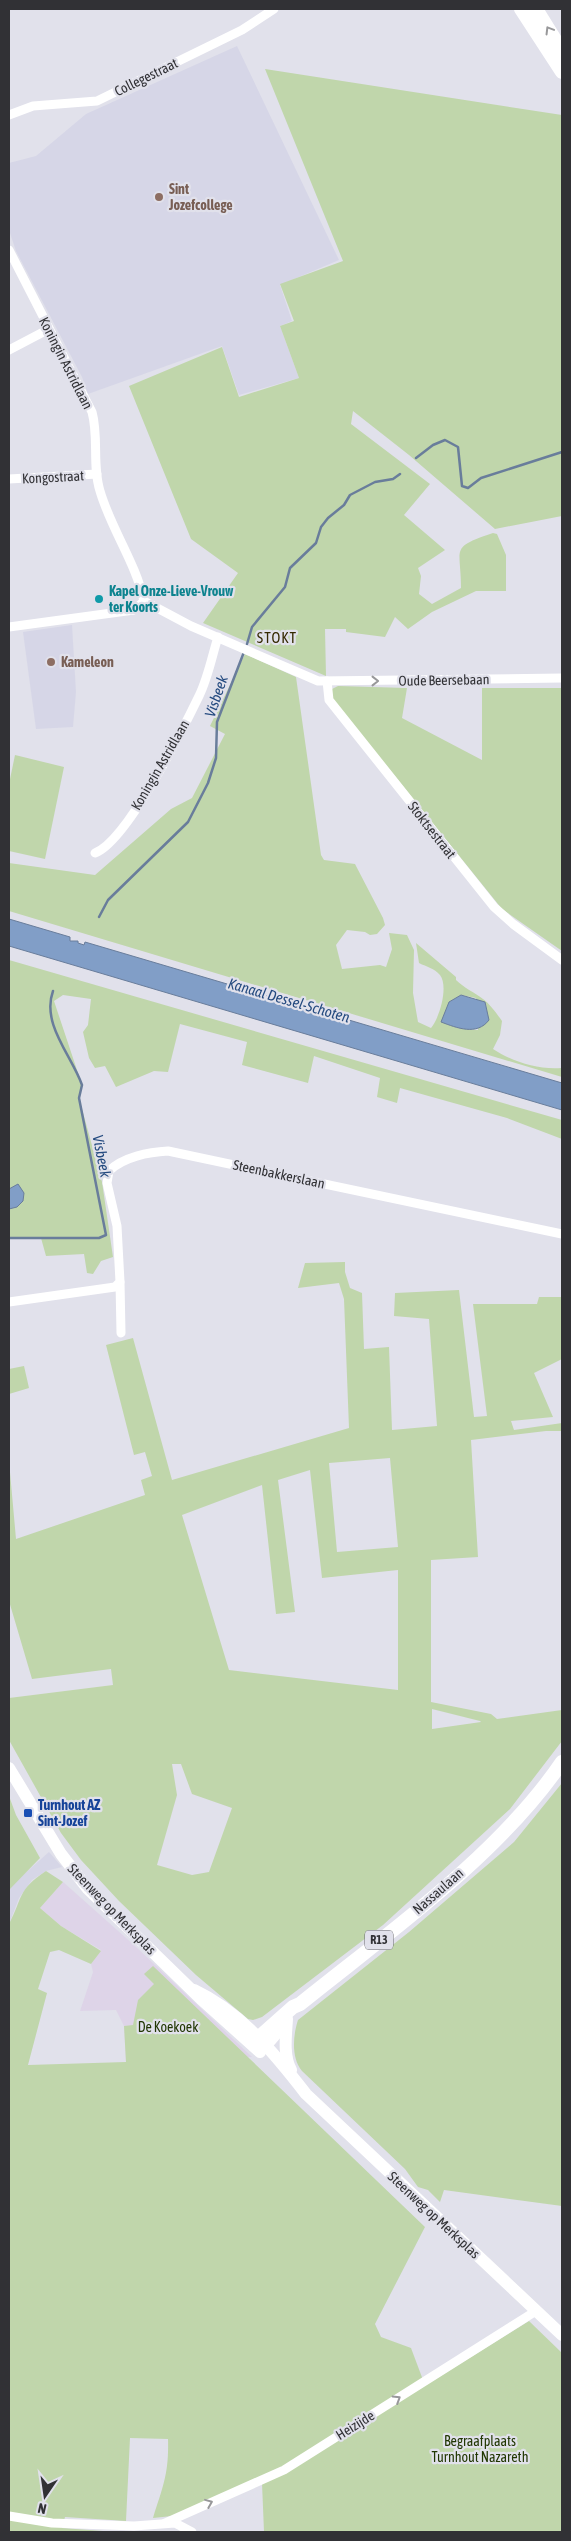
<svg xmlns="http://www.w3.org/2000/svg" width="571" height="2541" font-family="'Asap Condensed',sans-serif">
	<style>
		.commercial { fill: #ded4e8 }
		.built { fill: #d6d6e7 }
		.green { fill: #c0d6ab; fill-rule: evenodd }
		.water { fill: #819ec7; stroke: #697d9b }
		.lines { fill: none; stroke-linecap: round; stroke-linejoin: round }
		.stream { stroke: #697d9b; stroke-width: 2.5 }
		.street { stroke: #fff; stroke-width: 9 }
		.secondary { stroke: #fff; stroke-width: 12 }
		.primary { stroke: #fff; stroke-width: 14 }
		.oneway { stroke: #98989a }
		.education-dot { fill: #8d6e63; stroke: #e1e1eb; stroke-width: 2 }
		.culture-dot { fill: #0f9aa8; stroke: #e1e1eb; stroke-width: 2 }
		.transit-dot { fill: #1a4fb4; stroke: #e1e1eb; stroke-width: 2 }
		.labels { text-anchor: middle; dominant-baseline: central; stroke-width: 4.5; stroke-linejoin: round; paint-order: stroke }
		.shield { fill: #e1e1eb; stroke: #66666c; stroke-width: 1 }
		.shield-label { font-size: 12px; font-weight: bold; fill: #313135 }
		.street-label { font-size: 14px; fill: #313135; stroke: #e1e1eb }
		.education-label { font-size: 14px; font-weight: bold; fill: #785e54; stroke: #e1e1eb; text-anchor: start }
		.culture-label { font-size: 14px; font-weight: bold; fill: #0d838f; stroke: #e1e1eb; text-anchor: start }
		.transit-label { font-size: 14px; font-weight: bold; fill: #164399; stroke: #e1e1eb; text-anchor: start }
		.park-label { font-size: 14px; fill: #213703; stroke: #e1e1eb }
		.neighbourhood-label { font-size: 15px; letter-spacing: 1px; fill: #342900; stroke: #e1e1eb }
		.water-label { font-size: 15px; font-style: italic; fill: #244a7f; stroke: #e1e1eb }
	</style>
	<rect width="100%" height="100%" fill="#e1e1eb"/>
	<polygon class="commercial" points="63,1882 135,1946 252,2057 126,2062 124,2026 116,2010 80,2011 93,1972 91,1964 101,1950 61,1926 40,1908"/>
	<g class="built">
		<polygon points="237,46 339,260 280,285 292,321 280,326 299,378 239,395 222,346 88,394 82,377 16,251 9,230 9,163 36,156 86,114"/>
		<polygon points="72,625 76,692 73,727 36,729 23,632"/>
		<polygon points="49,1852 62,1867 46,1871 32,1880 19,1898 9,1924 9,1890 12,1885"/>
	</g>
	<g class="green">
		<path d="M265 69 562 115V516L495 529 409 455 353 411 351 424 430 484 404 515 445 550 418 568 421 576 419 594 432 604 461 588C461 547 449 548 493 533L497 534 506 555V591H476L432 612 408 629 395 617 385 637 346 632V629H325L326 676 203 623 238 573 191 539 129 386 222 347 239 397 299 378 280 326 294 321 280 284 343 261Z"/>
		<path d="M245 654 296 677 321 855 324 860 355 864 383 918 385 925 377 934 370 935 365 932 347 930 336 945 342 969 380 965 386 967 392 949 389 933 407 935 414 950 413 993 418 1022 431 1028C439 1019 449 987 440 975 434 968 427 967 419 963L416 943 456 977V980C464 988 474 992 483 999 490 1004 497 1014 502 1021L500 1035 493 1049C513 1062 538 1070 562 1068V1077L9 911V863L95 875 171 809 192 798 225 734 210 726ZM461 995 476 998 478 1030 457 1028 445 1014 449 1002Z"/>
		<polygon points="338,686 407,688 402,718 482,760 482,688 562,688 562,951 502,909 331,697 330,690"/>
		<polygon points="15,755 64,767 45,859 9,851 9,784"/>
		<polygon points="9,960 562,1120 562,1139 507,1118 400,1088 397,1103 377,1097 380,1078 314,1056 308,1083 242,1065 247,1042 180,1024 168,1072 154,1071 116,1087 105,1066 95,1068 89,1058 83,1032 88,1025 91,999 63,995 54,1001 82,1085 79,1098 102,1182 113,1257 101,1261 93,1274 87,1273 84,1254 46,1256 41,1238 9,1238"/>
		<path d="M345 1262V1272L350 1288 362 1293 364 1349 389 1347 392 1430 437 1426 429 1319 394 1316 395 1293 459 1290 474 1417 487 1416 473 1304H537L539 1297H562V1359L534 1373 553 1417 511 1421 514 1430 562 1423V1431H546L471 1440 478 1557 431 1560V1702L491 1714 497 1719 562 1710V1741L510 1809 383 1925 262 2017 253 2020 248 2019 196 1975 119 1901 81 1860 61 1833 9 1740V1698L113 1685 111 1669 32 1679 9 1601V1461L16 1539 145 1495 141 1480 152 1476 145 1452 134 1455 106 1345 133 1338 172 1480 349 1428 344 1299 339 1283 298 1288 305 1263ZM390 1458 398 1547 337 1552 329 1463ZM310 1470 322 1578 398 1570V1690L229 1670 182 1515 262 1485 276 1614 295 1612 278 1480ZM432 1709 480 1721 481 1722 432 1729ZM172 1764H181L192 1794 232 1808 209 1872 192 1875 157 1865 177 1795Z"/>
		<polygon points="24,1366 29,1388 9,1394 9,1369"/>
		<path d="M562 1783V2206L444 2190 440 2202 428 2190 418 2187 405 2169 302 2071C291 2058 293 2035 298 2020L409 1932 514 1842Z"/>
		<polygon points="9,1796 16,1815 40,1858 9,1890"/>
		<path d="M46 1871 63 1882 40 1908 61 1926 101 1951 91 1964 59 1950 50 1952 38 1989 47 1993 28 2065 126 2062 124 2026 133 2025 138 2000 154 1984 144 1974 153 1966 425 2227 375 2324 381 2337 411 2348 423 2380 283 2468 172 2516 153 2518C163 2486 169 2474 168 2439L130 2438 126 2521 65 2517 62 2528 103 2531 176 2532H9V1924C23 1898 17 1890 46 1871Z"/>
		<polygon points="529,2321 562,2353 562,2532 264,2532 262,2483 286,2472"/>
	</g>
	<g class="water">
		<polygon points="9,919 70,937 70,941 78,941 78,943 84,945 85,942 562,1083 562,1110 9,946"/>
		<path d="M461 995 485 1002 489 1020C477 1036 457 1028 441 1022L449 1002Z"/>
		<polygon points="18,1184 24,1193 23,1201 17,1207 9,1209 9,1189"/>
	</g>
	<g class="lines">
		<g class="stream">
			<polyline points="416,458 433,445 445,440 458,447 462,486 468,488 481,478 562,452"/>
			<polyline points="247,644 252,627 285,587 290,568 316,543 321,527 328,518 344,505 350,495 375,482 393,479 400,474"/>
			<polyline points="99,917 108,900 188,822 208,783 216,758 217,722 244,652"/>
			<path d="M9 1238H99L106 1235 79 1098 82 1085C72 1056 41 1024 53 991"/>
		</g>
		<g class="street">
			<polyline points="9,115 33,106 97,101 242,30 274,9"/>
			<path d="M9 250 92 412C99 437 92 466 100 491 111 529 136 563 144 601"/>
			<polyline points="9,350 49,329"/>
			<polyline points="9,479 97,474"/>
			<polyline points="144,601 191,626 318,681 562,678"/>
			<polyline points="9,627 134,610 144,601"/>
			<polyline points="327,681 329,700 494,907 513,924 562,960"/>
			<path d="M95 853C127 841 183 729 199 696 208 678 212 656 218 637"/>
			<polyline points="120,1282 121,1333"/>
			<path d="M9 1302 115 1287 120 1282 117 1226 107 1183 109 1171C123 1157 149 1152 168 1151L562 1234"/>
			<polyline points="9,2516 52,2523 134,2526 175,2523 192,2532"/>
			<polyline points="165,2523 284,2470 536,2311"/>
		</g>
		<g class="secondary">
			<polyline points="9,1768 61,1854 88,1889 201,1999 260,2052"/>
			<path d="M194 1990C241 2012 275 2054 306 2094L562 2335"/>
			<path d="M287 2019C286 2035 283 2056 291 2070"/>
		</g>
		<g class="primary">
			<polyline points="521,9 562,72"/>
			<polyline points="536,9 562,51"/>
			<path d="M258 2038 293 2007 300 2004C388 1933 498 1856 562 1762"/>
			<polyline points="265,2045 285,2022"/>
		</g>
	</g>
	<defs><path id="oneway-chevron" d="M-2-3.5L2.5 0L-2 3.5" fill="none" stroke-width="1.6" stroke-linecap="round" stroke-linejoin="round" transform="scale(1.25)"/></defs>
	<g class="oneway">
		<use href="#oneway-chevron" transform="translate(549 30) rotate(-121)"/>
		<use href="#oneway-chevron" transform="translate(375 681)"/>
		<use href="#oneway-chevron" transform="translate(397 2399) rotate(-32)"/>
		<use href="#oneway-chevron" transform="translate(209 2503) rotate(-22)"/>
	</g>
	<g class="education-dot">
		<circle cx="159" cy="197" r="5"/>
		<circle cx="51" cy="662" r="5"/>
	</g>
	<circle class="culture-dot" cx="99" cy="599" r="5"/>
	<rect class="transit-dot" x="23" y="1808" width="10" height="10" rx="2.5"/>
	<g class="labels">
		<rect class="shield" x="365" y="1930.5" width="28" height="19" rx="4"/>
		<g class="shield-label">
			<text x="379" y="1940">R13</text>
		</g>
		<g class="street-label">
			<text transform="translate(146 77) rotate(-26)">Collegestraat</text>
			<text transform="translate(66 363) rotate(63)">Koningin Astridlaan</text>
			<text transform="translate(53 477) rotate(-3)">Kongostraat</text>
			<text transform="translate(444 680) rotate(-1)">Oude Beersebaan</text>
			<text transform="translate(160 765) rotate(-60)">Koningin Astridlaan</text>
			<text transform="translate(432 830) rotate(52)">Stoktsestraat</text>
			<text transform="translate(279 1174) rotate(12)">Steenbakkerslaan</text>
			<text transform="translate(438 1891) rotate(-41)">Nassaulaan</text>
			<text transform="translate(112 1909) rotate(46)">Steenweg op Merksplas</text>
			<text transform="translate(434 2215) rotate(43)">Steenweg op Merksplas</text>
			<text transform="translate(355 2425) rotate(-32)">Heizijde</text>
		</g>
		<g class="education-label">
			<text x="169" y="189">Sint<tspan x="169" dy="16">Jozefcollege</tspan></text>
			<text x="61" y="662">Kameleon</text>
		</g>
		<g class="culture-label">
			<text x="109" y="591">Kapel Onze-Lieve-Vrouw<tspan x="109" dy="16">ter Koorts</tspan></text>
		</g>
		<g class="transit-label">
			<text x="38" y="1805">Turnhout AZ<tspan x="38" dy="16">Sint-Jozef</tspan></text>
		</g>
		<g class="park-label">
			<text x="168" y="2027">De Koekoek</text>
			<text x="480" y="2441">Begraafplaats<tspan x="480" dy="16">Turnhout Nazareth</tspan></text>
		</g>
		<g class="neighbourhood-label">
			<text x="277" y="637">STOKT</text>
		</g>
		<g class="water-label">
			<text transform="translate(216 696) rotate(-71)">Visbeek</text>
			<text transform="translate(289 1000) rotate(16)">Kanaal Dessel-Schoten</text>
			<text transform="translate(102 1156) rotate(79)">Visbeek</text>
		</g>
	</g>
	<rect width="571" height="2541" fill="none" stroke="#313135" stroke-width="20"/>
	<g transform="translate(45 2496) rotate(193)" stroke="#e1e1eb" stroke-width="4" paint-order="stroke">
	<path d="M0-4L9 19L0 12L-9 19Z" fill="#313135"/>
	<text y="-8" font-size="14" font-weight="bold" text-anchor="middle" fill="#313135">N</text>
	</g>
</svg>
